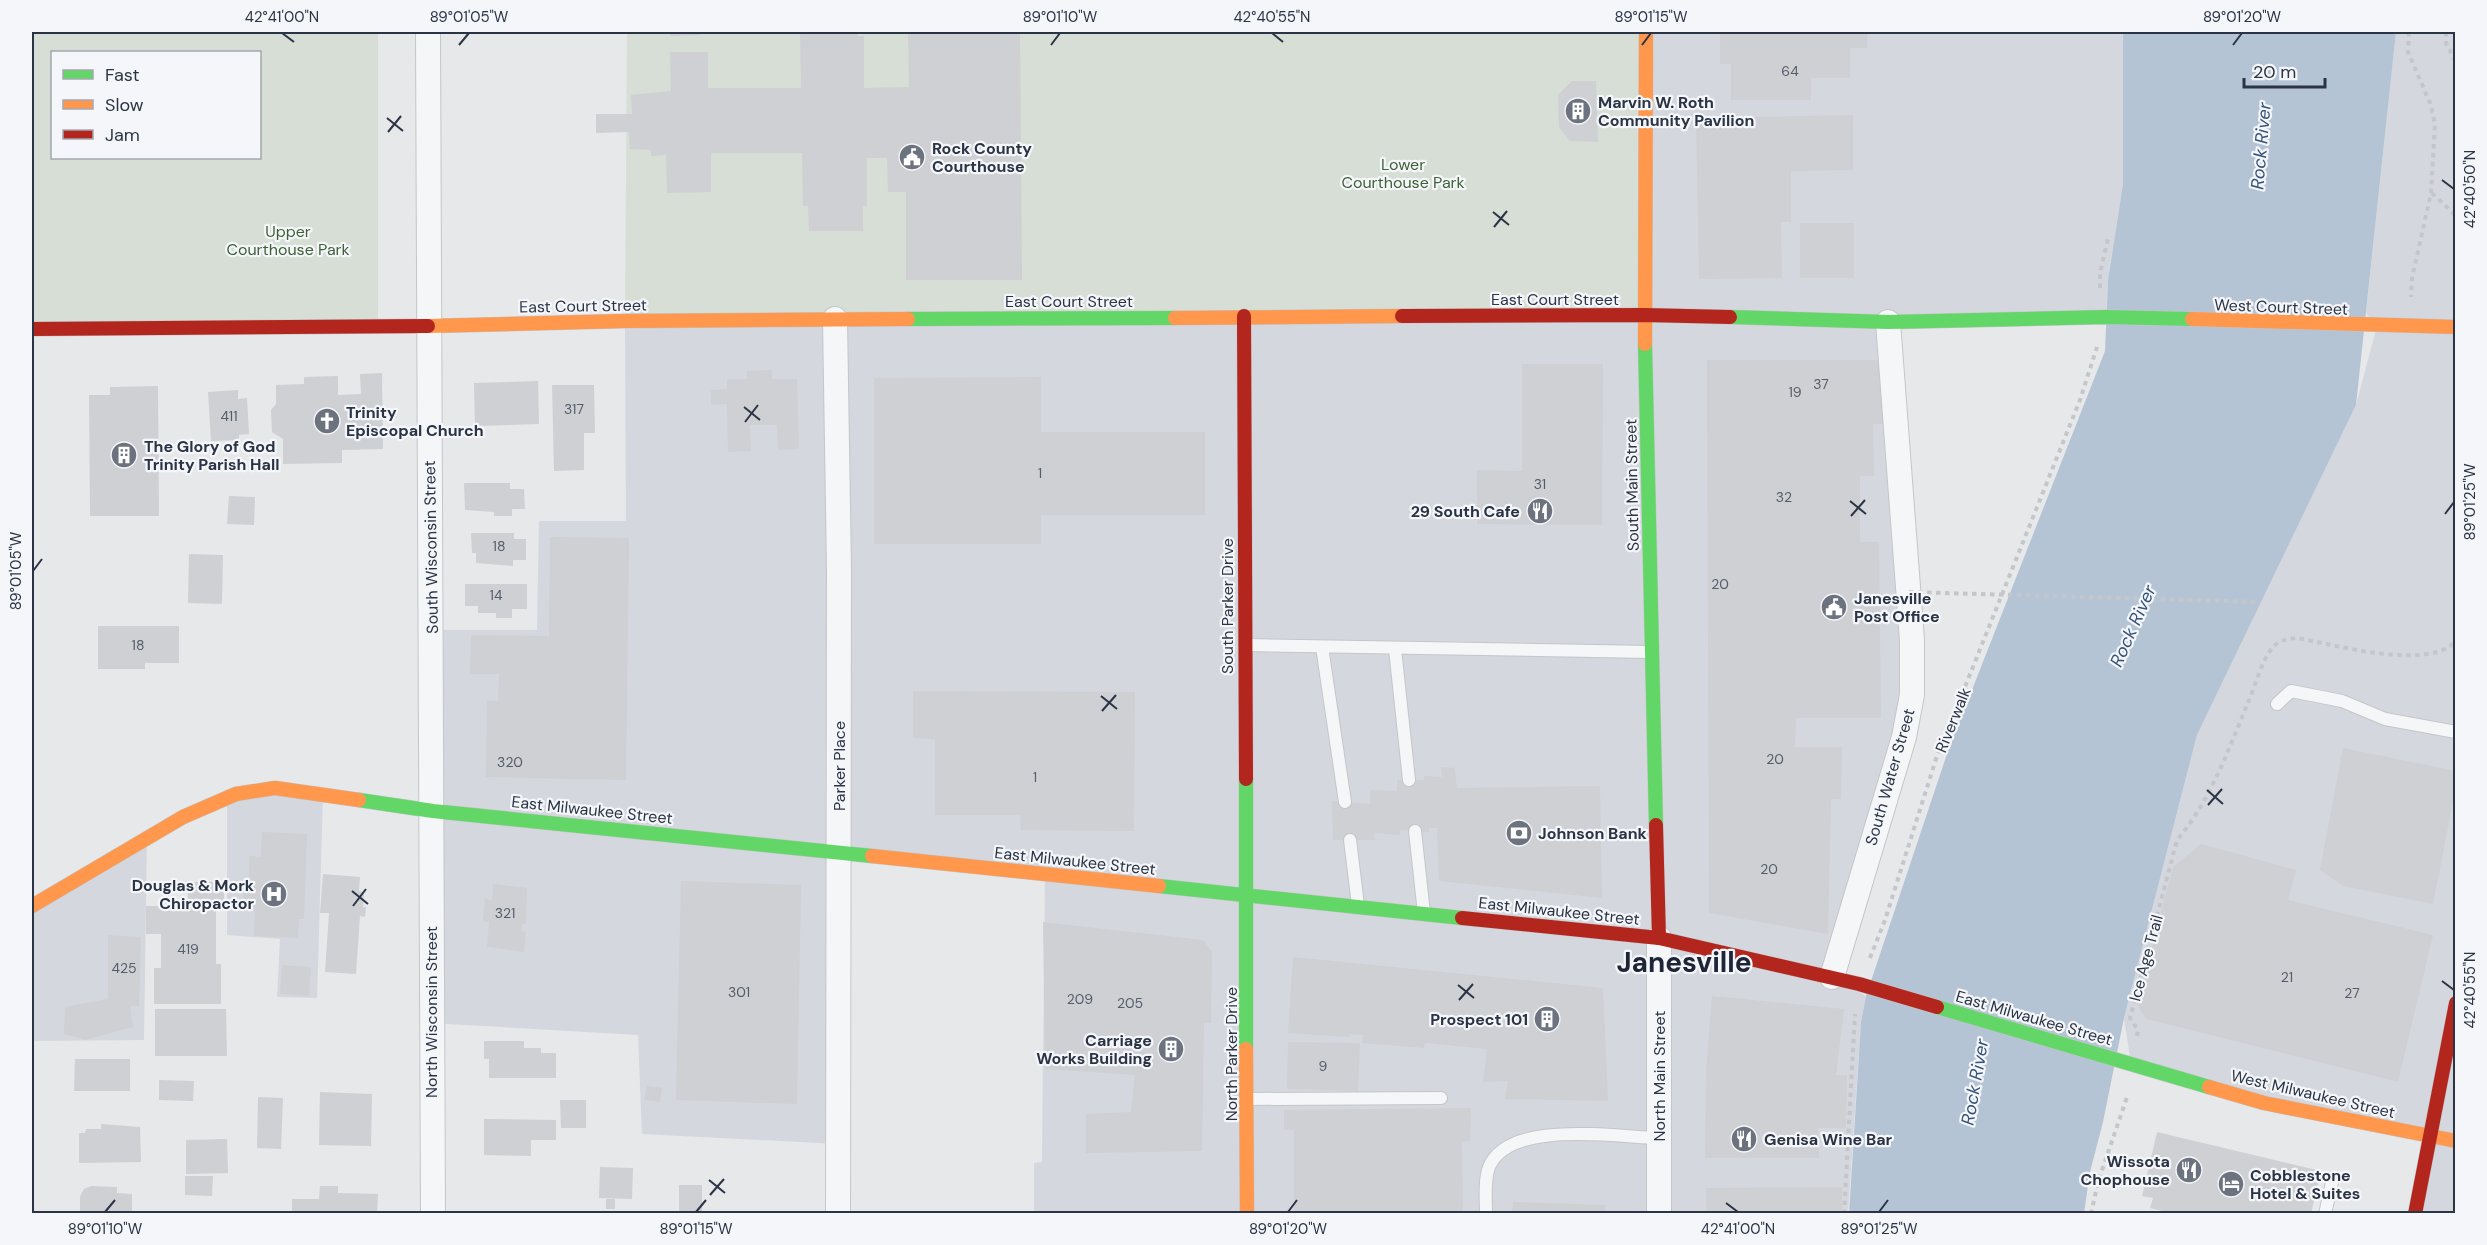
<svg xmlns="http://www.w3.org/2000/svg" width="2487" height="1245" font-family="'DM Sans',sans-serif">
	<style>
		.built { fill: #d4d7dd }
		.green { fill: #d6ded6; fill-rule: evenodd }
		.water { fill: #b4c4d5 }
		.building { fill: #ced0d3 }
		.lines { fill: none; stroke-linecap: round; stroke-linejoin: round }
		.lane-casing { stroke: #c4c6c8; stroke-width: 14 }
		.street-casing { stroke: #c4c6c8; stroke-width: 26 }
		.fast-casing { stroke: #c4c6c8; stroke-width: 15 }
		.slow-casing { stroke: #c4c6c8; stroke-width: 15 }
		.jam-casing { stroke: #c4c6c8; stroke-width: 15 }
		.path { stroke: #c5c6ca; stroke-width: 4; stroke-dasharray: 4.5 4.5; stroke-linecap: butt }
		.lane { stroke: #f5f6f7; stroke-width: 12 }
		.street { stroke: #f5f6f7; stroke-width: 24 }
		.fast { stroke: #63d668; stroke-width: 14 }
		.slow { stroke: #ff974d; stroke-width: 14 }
		.jam { stroke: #b3261e; stroke-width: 14 }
		.path-bridge { stroke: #c5c6ca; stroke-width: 4; stroke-dasharray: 4.5 4.5; stroke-linecap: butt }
		.ticks { fill: none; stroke: #2b3445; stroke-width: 2 }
		.labels { text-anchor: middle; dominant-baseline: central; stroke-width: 4.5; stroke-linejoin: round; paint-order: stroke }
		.number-label { font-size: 14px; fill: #545c69 }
		.poi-label { font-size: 16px; font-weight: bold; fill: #2b3445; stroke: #f4f6f9; text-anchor: start }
		.park-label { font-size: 16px; fill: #3f6138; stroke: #f4f6f9 }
		.street-label { font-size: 16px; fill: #2b3445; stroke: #f4f6f9 }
		.water-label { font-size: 18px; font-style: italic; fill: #34527a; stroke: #f4f6f9 }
		.town-label { font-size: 28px; font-weight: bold; fill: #1d2536; stroke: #f4f6f9 }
		.neatline { fill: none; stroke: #2b3445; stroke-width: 2 }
		.ticks-label { font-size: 15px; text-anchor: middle; fill: #2b3445 }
	</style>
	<rect width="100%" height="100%" fill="#e6e8ea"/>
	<g class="built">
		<polygon points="1646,32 2123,32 2123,184 2108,279 2106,317 1889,322 1912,695 1832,976 1866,996 1861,1022 1848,1213 1034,1213 1034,1163 1042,1162 1045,875 839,853 838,1144 642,1134 638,1035 430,1023 431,630 537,630 539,521 626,521 625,321"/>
		<polygon points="2396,32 2455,32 2455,1213 2415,1213 2431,1137 2131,1064 2124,1018 2197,735 2356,405 2377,326 2366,313"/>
		<polygon points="323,795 317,998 277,997 280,939 227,935 227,796"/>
		<polygon points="147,837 144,1040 32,1041 32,906"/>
	</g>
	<g class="green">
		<path d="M32 32H378V327L32 329ZM52 52H260V158H52Z"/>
		<polygon points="627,32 1646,32 1644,315 625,321"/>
	</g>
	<polygon class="water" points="2123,32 2396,32 2356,405 2197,735 2124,1018 2103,1122 2090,1172 2084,1213 1849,1214 1861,1022 1866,996 1948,751 2105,351 2108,280 2123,184"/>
	<g class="building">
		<polygon points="670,32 700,32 700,35 670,36"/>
		<polygon points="800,32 858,32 858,36 864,36 864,88 909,87 908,32 1020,32 1022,280 906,280 906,192 888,192 887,158 867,158 867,206 863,206 863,231 809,231 808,206 803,206 802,153 711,153 711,192 667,193 666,155 651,156 651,150 630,149 629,132 596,133 596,114 632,114 631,95 671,91 670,52 708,52 708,88 801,88"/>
		<polygon points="1720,32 1867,32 1867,48 1850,48 1850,78 1811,78 1811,100 1731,100 1731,64 1720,64"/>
		<polygon points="1572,81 1596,81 1598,142 1570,141 1559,127 1558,95"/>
		<polygon points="1853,115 1853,170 1791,171 1791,222 1781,222 1782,278 1699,279 1696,118"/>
		<rect x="1800" y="223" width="54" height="55"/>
		<polygon points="1707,360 1883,360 1883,424 1873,424 1874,476 1860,476 1860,542 1879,542 1881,718 1796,718 1795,747 1842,747 1841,799 1831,799 1828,934 1709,913"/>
		<polygon points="1522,364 1603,364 1602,525 1477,524 1477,470 1522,471"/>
		<polygon points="772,370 772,379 797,379 799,449 778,450 777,425 750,425 751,451 728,452 727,404 711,405 711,390 727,389 727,379 747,379 747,371"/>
		<polygon points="382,373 383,449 342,450 342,463 283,464 283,439 272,432 271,410 276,404 276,385 304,384 304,377 338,376 338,395 361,394 360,374"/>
		<polygon points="1041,377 1041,432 1205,432 1205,515 1041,515 1041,544 874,544 874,378"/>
		<polygon points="538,381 539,424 475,426 474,383"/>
		<polygon points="552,385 594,385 595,433 584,433 584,470 554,471"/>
		<polygon points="158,386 159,516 90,516 89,395 110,395 110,387"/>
		<polygon points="238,390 238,399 247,398 249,434 239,435 239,440 211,441 208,392"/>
		<polygon points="464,483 510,483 510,489 524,489 525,509 512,509 512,516 494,516 494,512 465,510"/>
		<polygon points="229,496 255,497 254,525 227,524"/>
		<polygon points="471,533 514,533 514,539 526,539 526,560 513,560 513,566 476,563 476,553 472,553"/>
		<polygon points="550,537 629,538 626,780 486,777 487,701 498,701 499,674 470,674 471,635 549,636"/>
		<polygon points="189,554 223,555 222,604 188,603"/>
		<polygon points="465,584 527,584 527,609 512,609 512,618 496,618 496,613 478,613 478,606 465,606"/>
		<polygon points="98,626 179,626 179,663 145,663 145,669 98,669"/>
		<polygon points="913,691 1135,692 1134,831 1021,830 1020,815 935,815 935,739 913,738"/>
		<polygon points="2343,748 2456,771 2456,787 2433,904 2343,886 2320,870"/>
		<polygon points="1441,767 1455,768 1457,788 1600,786 1602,898 1439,881 1437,828 1429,828 1429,832 1400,830 1400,835 1374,833 1375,840 1333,840 1332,801 1370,804 1370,790 1397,791 1397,780 1424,780 1424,776 1442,777"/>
		<polygon points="262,832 307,834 304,919 299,919 298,938 254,936 255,907 243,907 244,881 249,882 249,856 261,857"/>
		<polygon points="2201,844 2296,870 2288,900 2433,935 2398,1082 2146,1019 2137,1004 2173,867"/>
		<polygon points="323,874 360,877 359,891 364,892 363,907 366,907 365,917 360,916 356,974 325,972 329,913 320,913"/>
		<polygon points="681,881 801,885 797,1104 676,1100"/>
		<polygon points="188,882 224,882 224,908 216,909 216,964 221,964 221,1004 154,1004 154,968 161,968 161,934 146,934 146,906 188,906"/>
		<polygon points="493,884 527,888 526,924 522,924 521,931 526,932 524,952 487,947 489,922 483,921 485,899 492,900"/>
		<polygon points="1043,922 1203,940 1212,952 1211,1023 1204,1023 1202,1151 1086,1153 1086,1114 1131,1112 1135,1075 1045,1069"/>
		<polygon points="108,935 141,937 139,1006 130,1006 133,1027 85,1040 64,1034 65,1007 108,999"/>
		<polygon points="1293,957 1603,988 1608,1101 1505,1099 1508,1081 1483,1082 1487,1049 1425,1043 1424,1048 1362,1043 1363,1035 1350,1034 1349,1037 1288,1033"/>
		<polygon points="282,965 311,967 309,996 280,994"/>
		<polygon points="1712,996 1844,1009 1836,1075 1847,1075 1846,1128 1818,1128 1819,1158 1705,1158 1706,1073"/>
		<polygon points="155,1009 226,1009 227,1056 155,1056"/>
		<polygon points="484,1041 524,1041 524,1048 541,1048 541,1053 556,1053 556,1078 489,1078 489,1059 484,1059"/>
		<polygon points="1288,1042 1360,1043 1358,1091 1287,1089"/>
		<polygon points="75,1059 130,1059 130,1091 74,1091"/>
		<polygon points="159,1080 194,1081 193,1101 159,1100"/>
		<polygon points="647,1086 662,1088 660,1102 645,1100"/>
		<polygon points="320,1092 372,1094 371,1146 319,1145"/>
		<polygon points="258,1097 283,1098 281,1149 257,1148"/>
		<polygon points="560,1100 586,1100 586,1128 561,1128"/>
		<polygon points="1471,1108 1470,1141 1462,1142 1463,1214 1294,1214 1294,1130 1284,1130 1284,1110"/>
		<polygon points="484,1119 556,1120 556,1140 531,1140 531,1156 484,1155"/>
		<polygon points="101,1124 140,1127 141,1162 79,1163 79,1133 85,1133 86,1129 101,1129"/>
		<polygon points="2157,1132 2321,1171 2311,1214 2175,1214 2150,1208 2153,1198 2142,1196"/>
		<polygon points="227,1139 228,1173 186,1174 186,1140"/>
		<polygon points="600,1167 633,1168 632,1199 599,1198"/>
		<polygon points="185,1176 213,1176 212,1196 185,1195"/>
		<rect x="679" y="1185" width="23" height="29"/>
		<polygon points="91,1186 117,1187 117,1193 132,1194 132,1214 80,1214 80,1196 84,1189"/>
		<polygon points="320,1186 338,1186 338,1193 378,1194 377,1214 292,1214 292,1199 319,1199"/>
		<polygon points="1842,1187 1842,1214 1706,1214 1706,1188"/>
		<rect x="606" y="1199" width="9" height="10"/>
		<polygon points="1513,1202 1605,1205 1605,1214 1512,1214"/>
	</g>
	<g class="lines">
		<defs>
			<g id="lane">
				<polyline points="1246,645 1651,652"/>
				<polyline points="1322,647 1345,802"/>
				<polyline points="1395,649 1409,780"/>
				<polyline points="2277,704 2291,691 2342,701 2385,719 2456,732"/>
				<polyline points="1415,831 1424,913"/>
				<polyline points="1350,840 1358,905"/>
				<polyline points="1247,1099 1441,1098"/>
				<path d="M1486 1214C1486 1199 1484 1181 1489 1167 1509 1119 1616 1137 1659 1138"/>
				<polyline points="2325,1214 2333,1178"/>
			</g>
			<g id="street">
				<polyline points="428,32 433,1214"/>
				<polyline points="835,319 839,571 838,1214"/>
				<polyline points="1832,977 1904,737 1912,695 1912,640 1888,322"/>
				<polyline points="1659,1214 1659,938"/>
			</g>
			<g id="fast">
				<polyline points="1730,317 1888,322 2106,317 2192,319"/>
				<polyline points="908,319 1175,318"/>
				<polyline points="1645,344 1656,825"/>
				<polyline points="1246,779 1246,1049"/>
				<polyline points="359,800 433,811 872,856"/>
				<polyline points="1159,886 1462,918"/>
				<polyline points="1937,1007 2209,1087"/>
			</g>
			<g id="slow">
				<polyline points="1175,318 1402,316"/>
				<polyline points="2192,319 2456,327"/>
				<polyline points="428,326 625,321 908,319"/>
				<polyline points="1645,344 1646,32"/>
				<polyline points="872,856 1159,886"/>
				<polyline points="32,906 183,817 236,794 275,788 359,800"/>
				<polyline points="1246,1049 1247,1214"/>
				<polyline points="2209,1087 2264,1103 2456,1141"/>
			</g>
			<g id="jam">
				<polyline points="1244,316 1246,779"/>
				<polyline points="1402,316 1644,315 1730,317"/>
				<polyline points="32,329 428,326"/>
				<polyline points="1656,825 1659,938"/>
				<polyline points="1462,918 1659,938 1859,984 1937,1007"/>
				<polyline points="2415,1214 2456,1003"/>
			</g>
		</defs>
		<use href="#lane" class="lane-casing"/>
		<use href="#street" class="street-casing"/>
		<use href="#fast" class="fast-casing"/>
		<use href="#slow" class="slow-casing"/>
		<use href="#jam" class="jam-casing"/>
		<g class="path">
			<polyline points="2409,32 2408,52 2430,103 2435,124 2431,193 2412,278 2411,297"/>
			<polyline points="2446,32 2446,43 2456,62"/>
			<polyline points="2432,193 2456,216"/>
			<polyline points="2100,288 2100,273 2108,238"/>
			<polyline points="1870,958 1885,920 1936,759 2080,400 2097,347"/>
			<path d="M2137 1036 2138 1030 2130 1018 2177 840C2211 800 2229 748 2249 700 2256 684 2262 659 2274 646 2280 640 2288 639 2296 638 2334 644 2427 672 2456 641"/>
			<polyline points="1844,1214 1855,1014"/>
			<polyline points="2091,1214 2098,1182 2128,1094"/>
		</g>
		<use href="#lane" class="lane"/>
		<use href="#street" class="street"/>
		<use href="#fast" class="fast"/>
		<use href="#slow" class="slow"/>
		<use href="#jam" class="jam"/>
		<polyline class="path-bridge" points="1909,592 2260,602"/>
	</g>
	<path class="ticks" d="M282 33 294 42M1272 33 1283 42M459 45 469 33M1051 45 1060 33M1642 45 1651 33M2233 45 2242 33M387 118 403 131M388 132 401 116M2442 180 2454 189M1493 212 1509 225M1494 227 1507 211M744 407 760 420M745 422 758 405M1850 501 1866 514M2445 514 2454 502M1851 516 1865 500M33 571 42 559M1101 696 1117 709M1102 711 1116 695M2207 790 2223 804M2208 805 2222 789M352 891 368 904M353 906 366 889M2442 981 2454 990M1458 985 1474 998M1459 1000 1473 984M709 1180 725 1193M710 1195 724 1179M1726 1203 1738 1212M105 1212 115 1200M696 1212 706 1200M1288 1212 1297 1200M1879 1212 1888 1200"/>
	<defs>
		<symbol id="building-disc" viewBox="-11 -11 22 22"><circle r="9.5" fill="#6c737f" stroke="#f4f6f9"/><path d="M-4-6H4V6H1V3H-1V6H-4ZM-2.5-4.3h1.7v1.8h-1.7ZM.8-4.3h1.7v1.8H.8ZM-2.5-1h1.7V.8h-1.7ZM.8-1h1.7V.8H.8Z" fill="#fff"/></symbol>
		<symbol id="civic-disc" viewBox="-11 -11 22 22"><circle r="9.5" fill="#6c737f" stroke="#f4f6f9"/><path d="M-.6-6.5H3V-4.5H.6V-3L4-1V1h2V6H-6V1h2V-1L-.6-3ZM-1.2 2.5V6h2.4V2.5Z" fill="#fff"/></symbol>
		<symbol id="church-disc" viewBox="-11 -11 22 22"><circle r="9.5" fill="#6c737f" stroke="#f4f6f9"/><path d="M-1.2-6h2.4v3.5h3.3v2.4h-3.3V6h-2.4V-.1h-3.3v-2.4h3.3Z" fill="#fff"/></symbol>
		<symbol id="restaurant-disc" viewBox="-11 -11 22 22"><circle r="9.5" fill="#6c737f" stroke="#f4f6f9"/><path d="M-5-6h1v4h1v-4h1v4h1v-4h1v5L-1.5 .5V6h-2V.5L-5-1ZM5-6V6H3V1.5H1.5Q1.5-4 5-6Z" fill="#fff"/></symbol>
		<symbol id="bank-disc" viewBox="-11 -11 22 22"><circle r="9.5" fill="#6c737f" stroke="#f4f6f9"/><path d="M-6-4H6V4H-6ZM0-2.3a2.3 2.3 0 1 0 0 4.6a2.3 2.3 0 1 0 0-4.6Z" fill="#fff"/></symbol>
		<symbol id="hospital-disc" viewBox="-11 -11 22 22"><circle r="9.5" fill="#6c737f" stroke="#f4f6f9"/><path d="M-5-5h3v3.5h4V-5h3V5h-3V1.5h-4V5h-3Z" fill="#fff"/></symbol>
		<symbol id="hotel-disc" viewBox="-11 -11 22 22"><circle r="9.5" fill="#6c737f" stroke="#f4f6f9"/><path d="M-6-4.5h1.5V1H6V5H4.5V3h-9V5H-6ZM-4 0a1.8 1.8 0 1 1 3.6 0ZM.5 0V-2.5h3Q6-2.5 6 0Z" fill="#fff"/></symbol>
	</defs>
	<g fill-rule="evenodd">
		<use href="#building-disc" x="1563" y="96" width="30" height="30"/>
		<use href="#civic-disc" x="897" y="142" width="30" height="30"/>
		<use href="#church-disc" x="312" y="406" width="30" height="30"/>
		<use href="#building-disc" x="109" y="440" width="30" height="30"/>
		<use href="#restaurant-disc" x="1525" y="496" width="30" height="30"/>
		<use href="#civic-disc" x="1819" y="592" width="30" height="30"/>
		<use href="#bank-disc" x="1504" y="818" width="30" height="30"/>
		<use href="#hospital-disc" x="259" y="879" width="30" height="30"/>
		<use href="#building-disc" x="1532" y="1004" width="30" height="30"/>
		<use href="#building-disc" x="1156" y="1034" width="30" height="30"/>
		<use href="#restaurant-disc" x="1729" y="1124" width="30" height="30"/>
		<use href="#restaurant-disc" x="2174" y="1155" width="30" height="30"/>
		<use href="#hotel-disc" x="2216" y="1169" width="30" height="30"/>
	</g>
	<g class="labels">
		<g class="number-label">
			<text x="1790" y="71">64</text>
			<text x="1821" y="384">37</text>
			<text x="1795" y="392">19</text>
			<text x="574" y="409">317</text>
			<text x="229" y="416">411</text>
			<text x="1040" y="473">1</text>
			<text x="1540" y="484">31</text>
			<text x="1784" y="497">32</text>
			<text x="499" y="546">18</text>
			<text x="1720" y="584">20</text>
			<text x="496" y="595">14</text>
			<text x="138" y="645">18</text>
			<text x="1775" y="759">20</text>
			<text x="510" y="762">320</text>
			<text x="1035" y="777">1</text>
			<text x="1769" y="869">20</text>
			<text x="505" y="913">321</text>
			<text x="188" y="949">419</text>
			<text x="124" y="968">425</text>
			<text x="2287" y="977">21</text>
			<text x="739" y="992">301</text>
			<text x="2352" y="993">27</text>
			<text x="1080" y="999">209</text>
			<text x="1130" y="1003">205</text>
			<text x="1323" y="1066">9</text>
		</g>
		<g class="poi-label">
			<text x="1598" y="102">Marvin W. Roth<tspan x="1598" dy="18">Community Pavilion</tspan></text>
			<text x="932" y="148">Rock County<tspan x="932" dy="18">Courthouse</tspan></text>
			<text x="346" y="412">Trinity<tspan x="346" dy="18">Episcopal Church</tspan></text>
			<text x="144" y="446">The Glory of God<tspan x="144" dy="18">Trinity Parish Hall</tspan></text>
			<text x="1520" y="511" text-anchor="end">29 South Cafe</text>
			<text x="1854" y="598">Janesville<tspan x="1854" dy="18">Post Office</tspan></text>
			<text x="1538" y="833">Johnson Bank</text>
			<text x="254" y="885" text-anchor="end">Douglas &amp; Mork<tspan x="254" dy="18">Chiropactor</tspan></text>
			<text x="1528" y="1019" text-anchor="end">Prospect 101</text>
			<text x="1152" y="1040" text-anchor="end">Carriage<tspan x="1152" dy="18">Works Building</tspan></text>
			<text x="1764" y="1139">Genisa Wine Bar</text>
			<text x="2170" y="1161" text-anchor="end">Wissota<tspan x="2170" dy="18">Chophouse</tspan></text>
			<text x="2250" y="1175">Cobblestone<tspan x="2250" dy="18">Hotel &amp; Suites</tspan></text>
		</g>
		<g class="park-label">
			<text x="1403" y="164">Lower<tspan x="1403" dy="18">Courthouse Park</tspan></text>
			<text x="288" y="231">Upper<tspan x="288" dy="18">Courthouse Park</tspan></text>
		</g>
		<g class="street-label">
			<text x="1555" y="299">East Court Street</text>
			<text x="1069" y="301">East Court Street</text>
			<text transform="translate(583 306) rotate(-1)">East Court Street</text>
			<text transform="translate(2281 307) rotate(2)">West Court Street</text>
			<text transform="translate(1632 485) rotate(-91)">South Main Street</text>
			<text transform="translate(431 547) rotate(-91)">South Wisconsin Street</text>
			<text transform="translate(1227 606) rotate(-90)">South Parker Drive</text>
			<text transform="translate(1953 720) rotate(-68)">Riverwalk</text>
			<text transform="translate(839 766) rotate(-90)">Parker Place</text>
			<text transform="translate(1890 777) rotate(-74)">South Water Street</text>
			<text transform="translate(592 810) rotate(6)">East Milwaukee Street</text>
			<text transform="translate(1075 861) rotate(6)">East Milwaukee Street</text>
			<text transform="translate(1559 911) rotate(6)">East Milwaukee Street</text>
			<text transform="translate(2146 958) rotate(-75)">Ice Age Trail</text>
			<text transform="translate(431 1012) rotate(-90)">North Wisconsin Street</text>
			<text transform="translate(2034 1018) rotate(16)">East Milwaukee Street</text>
			<text transform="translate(1231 1054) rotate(-90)">North Parker Drive</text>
			<text transform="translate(1659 1076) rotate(-90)">North Main Street</text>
			<text transform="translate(2313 1094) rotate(13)">West Milwaukee Street</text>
		</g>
		<g class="water-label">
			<text transform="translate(2261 146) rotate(-85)">Rock River</text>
			<text transform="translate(2133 626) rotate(-66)">Rock River</text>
			<text transform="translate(1975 1082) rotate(-80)">Rock River</text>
		</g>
		<g class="town-label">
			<text x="1684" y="962">Janesville</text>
		</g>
	</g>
	<rect width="2487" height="1245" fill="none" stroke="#f4f6f9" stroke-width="66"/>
	<rect x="51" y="51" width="210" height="108" fill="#f4f6f9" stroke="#a4a8b1" stroke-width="1.5"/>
	<rect x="63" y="70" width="30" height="9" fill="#63d668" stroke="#a4a8b1" stroke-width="1.5"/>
	<text x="105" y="81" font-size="18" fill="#2b3445">Fast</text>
	<rect x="63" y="100" width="30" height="9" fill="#ff974d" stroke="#a4a8b1" stroke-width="1.5"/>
	<text x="105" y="111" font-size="18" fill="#2b3445">Slow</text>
	<rect x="63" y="130" width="30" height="9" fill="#b3261e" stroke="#a4a8b1" stroke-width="1.5"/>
	<text x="105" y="141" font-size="18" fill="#2b3445">Jam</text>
	<path d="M2244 78v9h81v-9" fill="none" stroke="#2b3445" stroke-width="3"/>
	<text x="2253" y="78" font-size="18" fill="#2b3445" stroke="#f4f6f9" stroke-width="4.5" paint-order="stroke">20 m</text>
	<rect x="33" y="33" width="2421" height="1179" class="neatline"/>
	<g class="ticks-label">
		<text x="282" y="22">42°41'00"N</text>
		<text x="469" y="22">89°01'05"W</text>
		<text x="1060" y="22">89°01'10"W</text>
		<text x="1272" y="22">42°40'55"N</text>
		<text x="1651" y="22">89°01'15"W</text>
		<text x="2242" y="22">89°01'20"W</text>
		<text transform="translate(2470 189) rotate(-90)" y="5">42°40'50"N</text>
		<text transform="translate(2470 502) rotate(-90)" y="5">89°01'25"W</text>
		<text transform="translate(16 571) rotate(-90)" y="5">89°01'05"W</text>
		<text transform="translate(2470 990) rotate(-90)" y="5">42°40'55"N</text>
		<text x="105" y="1234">89°01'10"W</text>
		<text x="696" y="1234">89°01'15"W</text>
		<text x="1288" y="1234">89°01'20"W</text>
		<text x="1738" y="1234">42°41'00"N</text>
		<text x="1879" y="1234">89°01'25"W</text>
	</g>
</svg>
